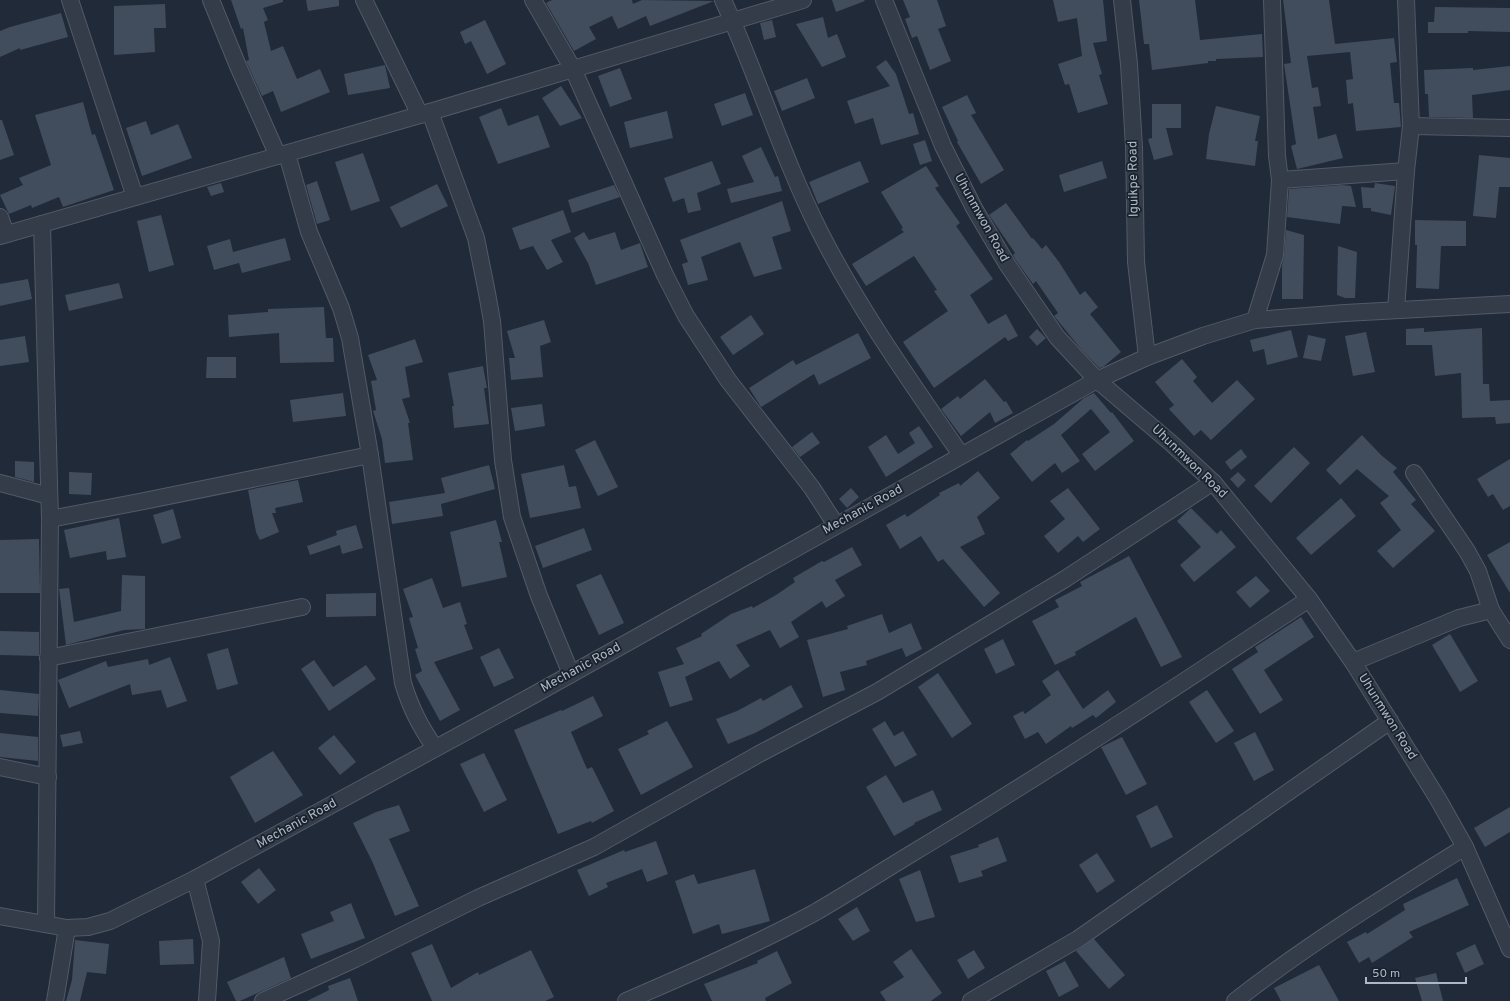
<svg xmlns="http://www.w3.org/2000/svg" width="1510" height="1001" font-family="Overpass,sans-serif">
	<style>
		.building { fill: #414d5d }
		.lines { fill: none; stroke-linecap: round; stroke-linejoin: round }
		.street-casing { stroke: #515a66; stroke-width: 18 }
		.street { stroke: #343c49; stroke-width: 16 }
		.labels { text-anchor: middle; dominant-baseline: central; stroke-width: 3.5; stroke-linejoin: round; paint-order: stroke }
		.street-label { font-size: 13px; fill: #aeb7c5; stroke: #19212d }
	</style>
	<rect width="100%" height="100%" fill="#202a38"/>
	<g class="building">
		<polygon points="231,0 283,0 283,2 263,8 268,20 264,22 271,51 283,46 297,79 320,69 330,92 281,112 273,91 262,96 246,61 249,60 243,28 241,29"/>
		<polygon points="306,0 339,0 339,6 308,11"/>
		<polygon points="552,0 632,0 633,4 642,0 714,1 650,26 646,16 618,29 612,16 589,27 596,39 574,51 546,3"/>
		<polygon points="832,0 864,0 865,1 836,12"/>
		<polygon points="903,0 937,0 946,26 938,29 951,61 930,70 917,36 912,38 905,19 910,17"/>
		<polygon points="1053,0 1103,0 1107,41 1093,43 1102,74 1099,75 1108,104 1078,113 1069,84 1065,85 1058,64 1082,56 1077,18 1058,22"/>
		<polygon points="1139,0 1195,0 1200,40 1262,34 1263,57 1216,59 1216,61 1208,61 1208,63 1152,70 1149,44 1144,44"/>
		<polygon points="1283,0 1329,0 1335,44 1394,38 1397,62 1390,63 1394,103 1399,103 1401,127 1356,131 1353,103 1348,104 1346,80 1353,79 1350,52 1307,56 1312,88 1318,87 1321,106 1313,107 1318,139 1336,134 1343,158 1297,169 1291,146 1296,144 1284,64 1291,63"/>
		<polygon points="165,4 166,28 154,28 155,52 114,55 114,6"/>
		<polygon points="1435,7 1510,8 1510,32 1468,31 1468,33 1428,33 1428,22 1434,22"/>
		<polygon points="61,13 68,37 20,50 20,48 0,57 0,31 10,27"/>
		<polygon points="823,17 828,38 837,34 846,57 822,67 796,24"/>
		<polygon points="485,20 506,64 487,74 471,41 465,44 460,32"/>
		<polygon points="772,20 776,37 764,40 760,23"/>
		<polygon points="886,60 896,74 909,114 913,113 919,134 881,145 873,118 855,124 847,101 890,86 876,67"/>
		<polygon points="385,65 390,88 348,95 344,74"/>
		<polygon points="1510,66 1510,90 1472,95 1473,118 1429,117 1428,94 1425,94 1424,70 1473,68 1473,70"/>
		<polygon points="620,68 632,99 610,107 598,76"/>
		<polygon points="807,78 815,98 782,111 774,91"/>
		<polygon points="561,86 582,118 560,126 542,98"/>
		<polygon points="745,93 753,115 722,126 714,104"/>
		<polygon points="967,95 976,113 971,115 1004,170 981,184 957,142 958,141 942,107"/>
		<polygon points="83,102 92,135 95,134 114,190 63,207 59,197 32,208 31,205 9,214 0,195 23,185 19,178 51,165 35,115"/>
		<polygon points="1152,104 1181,104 1181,128 1166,128 1173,155 1154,160 1148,139 1152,138"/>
		<polygon points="1216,106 1260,116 1255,141 1258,141 1255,166 1206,159 1209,134"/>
		<polygon points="501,108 508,126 538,115 550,147 498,164 479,117"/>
		<polygon points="667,111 673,138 630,148 624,122"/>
		<polygon points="0,120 2,120 14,155 0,160"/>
		<polygon points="146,121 151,135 178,124 192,158 142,176 126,128"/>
		<polygon points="925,140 932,161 920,165 913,144"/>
		<polygon points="761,147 775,177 778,176 782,191 731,203 727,189 754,182 742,156"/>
		<polygon points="363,153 380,201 351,211 335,162"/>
		<polygon points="1479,155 1510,158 1510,187 1499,187 1496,218 1473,216"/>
		<polygon points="712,161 721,184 697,193 701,210 688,213 684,198 673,202 664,178"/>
		<polygon points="860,161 869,182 818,204 809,182"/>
		<polygon points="1102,161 1107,178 1064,192 1059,175"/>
		<polygon points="926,166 939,186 935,188 960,223 956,226 993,279 970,295 988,324 1006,314 1018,336 1008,341 1005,337 934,388 903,342 948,311 934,291 937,290 914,256 866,286 852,264 904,232 901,229 903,228 881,192"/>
		<polygon points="317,181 330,220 317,224 306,185"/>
		<polygon points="221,183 224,192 211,196 207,187"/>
		<polygon points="1375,183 1395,186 1391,215 1371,211 1371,208 1363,208 1361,187 1374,188"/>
		<polygon points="437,184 448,206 401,228 390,207"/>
		<polygon points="614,185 620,197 572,213 568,200"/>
		<polygon points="1342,185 1351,186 1356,207 1342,206 1340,224 1287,217 1289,189"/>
		<polygon points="782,201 791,231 772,237 782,269 754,277 740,242 701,257 708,280 688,285 682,264 688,262 680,240"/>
		<polygon points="1006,203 1032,239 1033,238 1042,249 1046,245 1059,262 1080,295 1085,291 1098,307 1090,314 1121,352 1103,367 1099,368 1080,348 1054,316 1058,313 1036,281 1033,284 1015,259 1013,255 1015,253 989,215"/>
		<polygon points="563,210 571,232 551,240 563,262 547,270 533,246 520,250 512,228"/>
		<polygon points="161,215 174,265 149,272 137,221"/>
		<polygon points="1415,220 1466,221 1466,246 1441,246 1439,289 1416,288 1417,245 1415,245"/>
		<polygon points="1286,230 1304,235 1303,299 1282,299 1282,265 1284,256"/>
		<polygon points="584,232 589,240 615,232 621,250 640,243 648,267 596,285 588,263 574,238"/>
		<polygon points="285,238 291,260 242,273 239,263 214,270 207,246 230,239 233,252"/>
		<polygon points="1338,246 1357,252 1355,298 1345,298 1337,295"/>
		<polygon points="28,279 32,299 0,306 0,284"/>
		<polygon points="119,283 123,298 69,311 65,295"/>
		<polygon points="324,307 326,338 333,338 334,362 280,363 279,333 229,337 228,315 268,312 268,309"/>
		<polygon points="751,315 764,334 733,355 720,337"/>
		<polygon points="544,320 551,342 540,346 543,377 511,380 509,358 515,358 507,331"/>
		<polygon points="1424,328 1424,332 1482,328 1483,384 1489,384 1490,401 1510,400 1510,423 1496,424 1495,417 1462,418 1461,373 1435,376 1432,345 1406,345 1406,329"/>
		<polygon points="1037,329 1046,338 1037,346 1029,337"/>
		<polygon points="1291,330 1298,357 1267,365 1264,349 1253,352 1250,340"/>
		<polygon points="1366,332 1375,372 1353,376 1345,336"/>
		<polygon points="858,333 871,358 819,385 814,374 761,407 749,388 793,360 796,365"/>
		<polygon points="1308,335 1326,339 1321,361 1303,358"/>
		<polygon points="25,336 29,362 0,366 0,340"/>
		<polygon points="415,339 423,362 405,367 410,397 402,399 410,423 408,423 413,460 385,463 382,439 373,411 376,410 371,381 377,380 368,355"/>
		<polygon points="207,357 236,357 236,378 206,378"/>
		<polygon points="1182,359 1197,377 1193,381 1212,403 1237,380 1255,399 1211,440 1201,430 1194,436 1169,409 1174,405 1155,382"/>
		<polygon points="483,366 487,388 484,388 489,424 454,428 452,406 454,406 448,373"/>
		<polygon points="985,379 1004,402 1006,401 1013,413 995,423 990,412 961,436 941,409 958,396 960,399"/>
		<polygon points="343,393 346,416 293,422 290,400"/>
		<polygon points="1094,393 1111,413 1112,412 1134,441 1095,471 1082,454 1110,432 1091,409 1061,435 1080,461 1062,473 1055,463 1032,482 1010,454 1027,440 1028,441 1054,424 1084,398"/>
		<polygon points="542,404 545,426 515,431 511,408"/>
		<polygon points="919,426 933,447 886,477 868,447 886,435 898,454 915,443 909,433"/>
		<polygon points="812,432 820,443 800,457 792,447"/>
		<polygon points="1362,435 1381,455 1397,468 1393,472 1416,500 1411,504 1435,531 1393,568 1377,551 1401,530 1380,503 1389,496 1357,469 1340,485 1326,470"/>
		<polygon points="595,440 618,487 598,496 575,450"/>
		<polygon points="1294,447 1310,463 1271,503 1254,486"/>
		<polygon points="1241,449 1247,457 1231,470 1225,462"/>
		<polygon points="1510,459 1510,506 1503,510 1493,494 1488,497 1477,479"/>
		<polygon points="15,461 34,462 34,482 15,477"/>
		<polygon points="489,465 495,489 441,504 443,516 392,524 389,502 445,493 441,478"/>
		<polygon points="564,465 569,487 576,486 581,508 530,518 521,474"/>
		<polygon points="978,471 1000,498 977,517 985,534 960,547 1000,593 984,607 943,559 938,562 921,536 900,549 886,525 905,514 907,517 940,495 939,493 959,483 960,486"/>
		<polygon points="69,472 92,473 91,495 69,494"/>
		<polygon points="1238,472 1246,480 1238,488 1230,479"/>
		<polygon points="298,480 303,502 275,508 276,513 272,513 279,532 260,540 256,532 248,490"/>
		<polygon points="851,488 859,497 847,508 839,499"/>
		<polygon points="1068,488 1100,529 1083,542 1078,536 1058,553 1044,536 1065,519 1050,501"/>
		<polygon points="1341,498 1356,516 1311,555 1296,538"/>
		<polygon points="1191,508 1217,534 1221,530 1236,547 1194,582 1180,565 1201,547 1177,521"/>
		<polygon points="173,509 181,538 162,544 153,515"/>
		<polygon points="119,518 126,557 107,560 106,551 70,558 64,530"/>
		<polygon points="496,520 502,542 499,542 507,577 462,587 450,532"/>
		<polygon points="356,525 363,548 342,554 340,545 310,555 307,546 337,535 336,531"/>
		<polygon points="584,528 592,550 543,568 535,546"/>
		<polygon points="39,539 40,593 0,593 0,540"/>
		<polygon points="1510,542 1510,593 1487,555"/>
		<polygon points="852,547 862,565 835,580 845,596 826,608 822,601 791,622 799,637 780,648 770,630 736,645 750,666 730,679 719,661 685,677 693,700 670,707 658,672 684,664 676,648 702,636 701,634 731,614 752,606 753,608 776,595 795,582 793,578 822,561 824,562"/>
		<polygon points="1129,556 1182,657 1161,667 1136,617 1075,652 1076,655 1055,665 1032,621 1059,607 1055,600 1082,586 1080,582"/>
		<polygon points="601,574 624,623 599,635 576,585"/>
		<polygon points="122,575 145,576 145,629 124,630 66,645 59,589 69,588 74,622 121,611"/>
		<polygon points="1256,576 1270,591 1250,608 1236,592"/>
		<polygon points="432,578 443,608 460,602 467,624 464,625 473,649 434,662 460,710 440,721 415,675 422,671 415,649 418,648 409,618 413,617 403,589"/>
		<polygon points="376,593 376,616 326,617 326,594"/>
		<polygon points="882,614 889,633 911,623 922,649 906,657 902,648 866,661 867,665 840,672 845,690 823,697 807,640 848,629 847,626"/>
		<polygon points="1301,617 1314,637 1264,670 1283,700 1260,714 1232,669 1258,652 1255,647"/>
		<polygon points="0,631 39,632 39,656 0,655"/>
		<polygon points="1450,634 1478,681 1460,692 1432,645"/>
		<polygon points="1003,639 1015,665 996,674 984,649"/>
		<polygon points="228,648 238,684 217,690 207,654"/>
		<polygon points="499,648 514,678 494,687 480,657"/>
		<polygon points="170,657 187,701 167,708 161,690 132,695 130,684 69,708 58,680 106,661 108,667 148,659 149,665"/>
		<polygon points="314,660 333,687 366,665 376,679 329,711 301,669"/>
		<polygon points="1058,670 1083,709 1108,690 1116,702 1096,718 1093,715 1072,728 1071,726 1046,744 1038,732 1025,739 1013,716 1023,711 1025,714 1051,695 1042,681"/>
		<polygon points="938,673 972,724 952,738 918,687"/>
		<polygon points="791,685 803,707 755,733 728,744 716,719 737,711 761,698 763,701"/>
		<polygon points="0,690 39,694 38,716 0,713"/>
		<polygon points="1207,690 1234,731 1216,743 1189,702"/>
		<polygon points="593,696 603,716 571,732 587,769 592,767 614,811 592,823 591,821 558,834 514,730 561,710 562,711"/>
		<polygon points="667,721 693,767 641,795 618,749 649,734 647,731"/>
		<polygon points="885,721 894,736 903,731 917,755 895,767 872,729"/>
		<polygon points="80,731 83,743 63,747 60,735"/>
		<polygon points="1255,732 1274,770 1254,781 1234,743"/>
		<polygon points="0,733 38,737 38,761 0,757"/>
		<polygon points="334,735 356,762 340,775 318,748"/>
		<polygon points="1122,737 1147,784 1126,795 1101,747"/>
		<polygon points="273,751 303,795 255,823 230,777"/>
		<polygon points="484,753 507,800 484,812 460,764"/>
		<polygon points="886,775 903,803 933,790 942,810 914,823 915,824 894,836 866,787"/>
		<polygon points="399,805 410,831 389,839 419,906 395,916 372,861 353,823 376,812"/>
		<polygon points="1157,805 1173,837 1151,848 1136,816"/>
		<polygon points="1510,807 1510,832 1485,847 1474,828"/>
		<polygon points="998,837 1007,861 981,871 983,876 959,883 950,856 979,847 978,845"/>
		<polygon points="656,841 668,874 647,882 642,869 606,883 608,887 589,896 577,870 624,850 625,852"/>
		<polygon points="1097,853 1115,881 1097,893 1079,865"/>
		<polygon points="259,868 276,890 258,904 241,882"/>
		<polygon points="755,869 770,921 722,934 719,924 693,934 675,881 694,874 698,884"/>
		<polygon points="920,870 935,917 916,922 899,879"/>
		<polygon points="1457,878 1469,905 1409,932 1413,937 1372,963 1369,957 1359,963 1347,942 1366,932 1367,934 1405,910 1403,904"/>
		<polygon points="351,903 365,938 311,959 301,934 334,921 330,912"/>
		<polygon points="857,907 870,931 853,941 838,919"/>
		<polygon points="193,939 194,964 160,965 159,941"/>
		<polygon points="1094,939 1125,975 1109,989 1076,951"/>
		<polygon points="75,940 109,944 106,974 87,972 80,1001 66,1001 72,980"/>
		<polygon points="432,944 451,988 478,972 479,975 531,950 554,997 545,1001 432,1001 411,953"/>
		<polygon points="1475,944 1484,964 1465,973 1456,953"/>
		<polygon points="911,949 942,993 931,1001 886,1001 880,992 904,977 893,962"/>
		<polygon points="974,950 985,968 968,979 957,960"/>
		<polygon points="777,951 792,983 765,998 766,1001 712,1001 704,984 758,963 757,961"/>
		<polygon points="284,957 291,978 240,1001 236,1001 227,982"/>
		<polygon points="1065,961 1079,986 1059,997 1046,971"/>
		<polygon points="1319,965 1339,1001 1281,1001 1274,988"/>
		<polygon points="1436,973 1443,1001 1422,1001 1415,978"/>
		<polygon points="350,978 358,1001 307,1001 329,990 328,986"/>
	</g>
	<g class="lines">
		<defs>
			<g id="street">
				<polyline points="70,0 135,197"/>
				<polyline points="211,0 238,66 278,156"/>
				<polyline points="364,0 420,115"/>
				<polyline points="533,0 573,69 665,275 686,316 728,380 812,488 836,525"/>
				<path d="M723 0C758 76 782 157 820 232 860 311 911 382 961 455"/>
				<polyline points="884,0 943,146 974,208 1007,264 1057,337 1097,380 1171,443 1213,482 1309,599 1353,662 1438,799 1465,847 1510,949"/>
				<polyline points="1122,0 1129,64 1134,147 1136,262 1147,357"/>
				<polyline points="430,112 476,238 487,293 492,321 503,460 512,517 539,596 571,674"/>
				<polyline points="1411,126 1510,128"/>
				<path d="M287 154 309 232 341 308 350 338 370 455 403 683C411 709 420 726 435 748"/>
				<polyline points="1280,180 1406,171"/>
				<polyline points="0,217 6,234"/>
				<polyline points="42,224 50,519 46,924"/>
				<polyline points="0,236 430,112 803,0"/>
				<polyline points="1396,310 1406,171 1411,126 1406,0"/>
				<polyline points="1255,320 1275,255 1280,180 1277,156 1272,0"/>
				<polyline points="1414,473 1467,551 1478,571 1491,610"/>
				<polyline points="0,483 49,496"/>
				<polyline points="50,519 139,502 370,455"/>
				<polyline points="48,658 302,607"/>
				<polyline points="1353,662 1459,618 1491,610 1510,640"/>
				<polyline points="0,767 48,777"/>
				<polyline points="195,879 211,941 207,1001"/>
				<polyline points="0,916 67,928 88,927 110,921 195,879 530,697 1097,380 1147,357 1203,336 1255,320 1345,313 1510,304"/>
				<polyline points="55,1001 67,928"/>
				<polyline points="263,1001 355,959 478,898 594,847 759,754 877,692 1065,579 1213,482"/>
				<path d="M626 1001C689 974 753 946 814 913 845 895 875 876 906 857 1043 775 1176 687 1309 599"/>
				<polyline points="971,1001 1078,939 1390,721"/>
				<path d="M1235 1001C1308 944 1386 896 1465 847"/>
			</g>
		</defs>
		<use href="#street" class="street-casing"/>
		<use href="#street" class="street"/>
	</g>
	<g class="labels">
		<g class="street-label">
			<text transform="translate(1134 179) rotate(-91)">Iguikpe Road</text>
			<text transform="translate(981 218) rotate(61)">Uhunmwon Road</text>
			<text transform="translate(1189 462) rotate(44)">Uhunmwon Road</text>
			<text transform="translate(863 510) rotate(-29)">Mechanic Road</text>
			<text transform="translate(581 668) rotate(-29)">Mechanic Road</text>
			<text transform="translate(1387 717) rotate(58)">Uhunmwon Road</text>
			<text transform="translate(297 824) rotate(-29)">Mechanic Road</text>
		</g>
	</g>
	<path d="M1366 977v6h100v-6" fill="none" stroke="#aeb7c5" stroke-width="2"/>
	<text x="1372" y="977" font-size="12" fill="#aeb7c5" stroke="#19212d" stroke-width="3" paint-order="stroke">50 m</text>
</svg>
